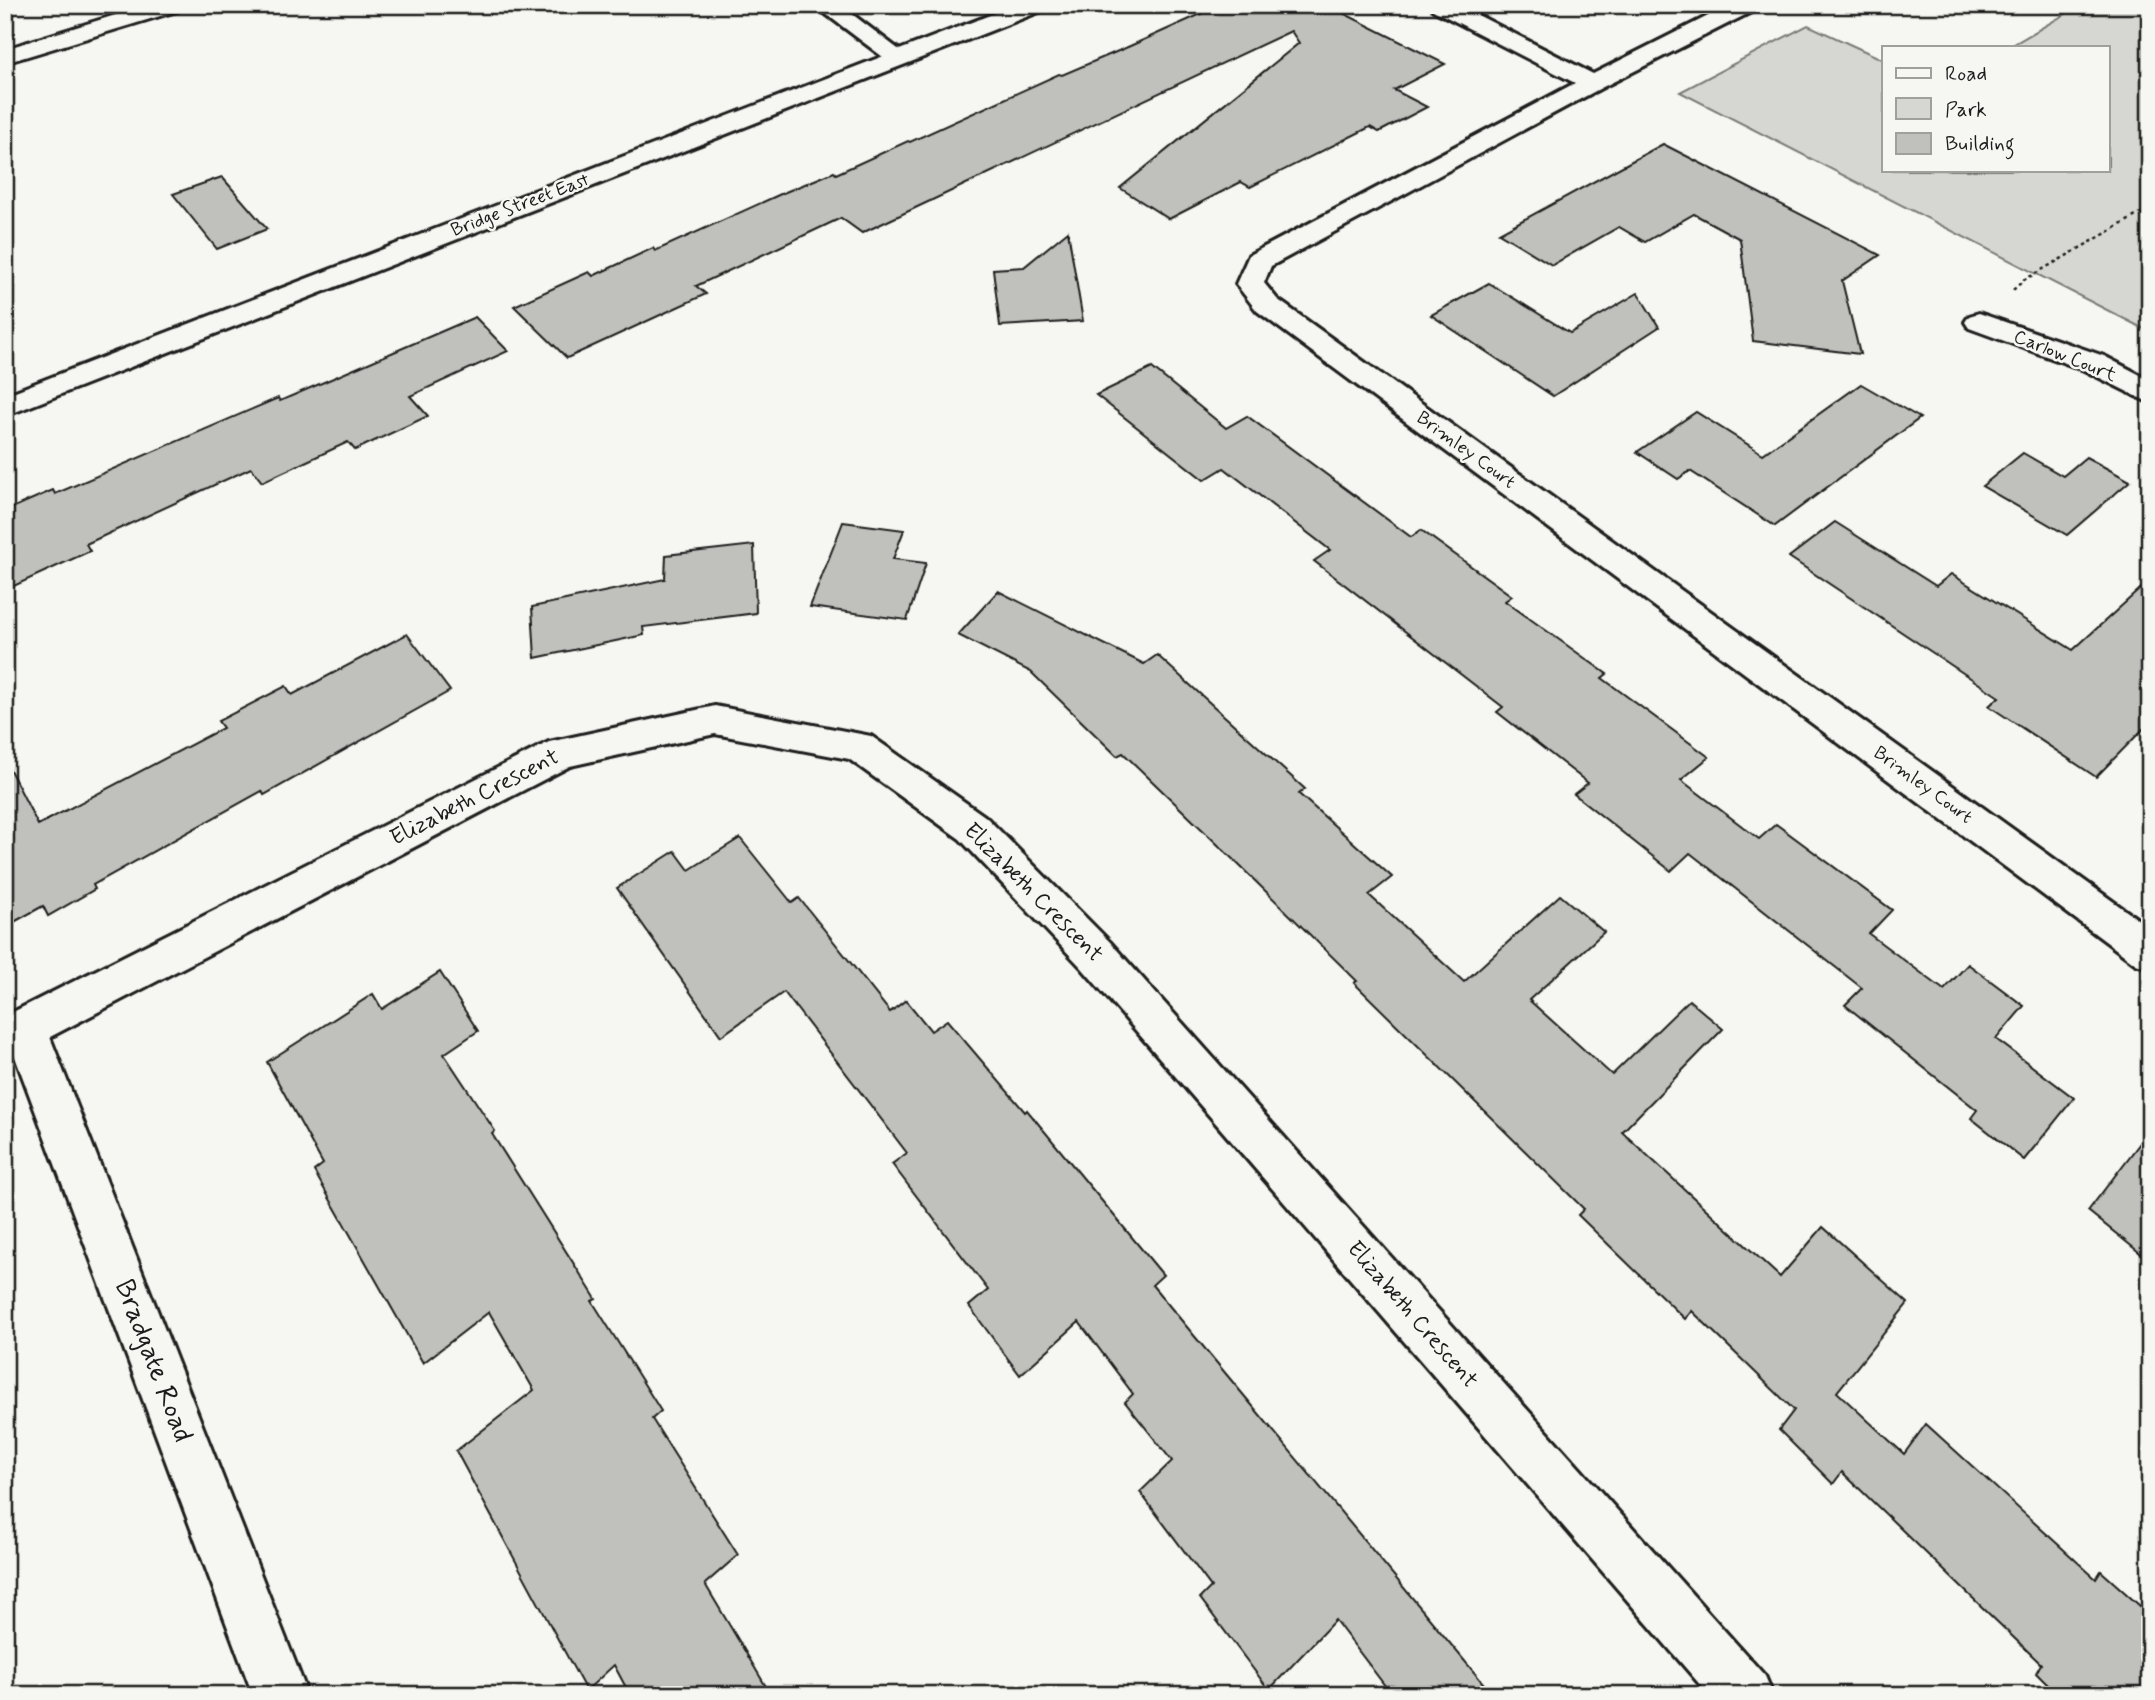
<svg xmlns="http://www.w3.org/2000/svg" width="2155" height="1700" font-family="Mynerve,sans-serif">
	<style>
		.green { fill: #d6d6d2; stroke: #797977; stroke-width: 2 }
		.building { fill: #c0c0bd; stroke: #1c1c1c; stroke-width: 2 }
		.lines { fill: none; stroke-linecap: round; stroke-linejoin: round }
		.minor-casing { stroke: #1c1c1c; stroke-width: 6 }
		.tertiary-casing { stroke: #1c1c1c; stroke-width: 6 }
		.path { stroke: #1c1c1c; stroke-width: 2.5; stroke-dasharray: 3.5 3.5; stroke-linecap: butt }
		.minor { fill: #f6f6f2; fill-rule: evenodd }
		.tertiary { fill: #f6f6f2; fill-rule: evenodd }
		.labels { text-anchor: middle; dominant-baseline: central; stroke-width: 5; stroke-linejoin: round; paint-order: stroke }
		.far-street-label { font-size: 19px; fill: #1c1c1c; stroke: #f6f6f2 }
		.street-label { font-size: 23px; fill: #1c1c1c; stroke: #f6f6f2 }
		.near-street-label { font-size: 28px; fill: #1c1c1c; stroke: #f6f6f2 }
	</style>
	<rect width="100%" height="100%" fill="#f6f6f2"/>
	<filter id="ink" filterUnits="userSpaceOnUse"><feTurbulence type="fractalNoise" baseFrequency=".0143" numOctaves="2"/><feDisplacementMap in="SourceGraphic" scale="14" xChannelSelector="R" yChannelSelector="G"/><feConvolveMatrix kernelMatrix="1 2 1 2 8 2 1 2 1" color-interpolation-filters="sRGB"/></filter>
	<g filter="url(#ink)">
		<polygon class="green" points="2081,5 2150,5 2150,332 1680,92 1808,25 1884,60 1884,170 2108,170 2108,47 2009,47"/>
		<g class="building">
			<polygon points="1221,5 1347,5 1337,10 1445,64 1394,90 1427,107 1379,132 1370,127 1250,187 1241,182 1169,219 1120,188 1299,43 1291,31 862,233 841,218 696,286 706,294 567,358 514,306 589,272 593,276 653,248 655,251 783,193 834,172 836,174 908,141 910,142 1059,74 1062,75 1130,46"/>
			<polygon points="1663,144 1880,255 1842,281 1860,354 1753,341 1740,239 1694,214 1645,242 1619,227 1552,265 1499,233"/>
			<polygon points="222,177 267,229 217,249 173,194"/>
			<polygon points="1068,231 1083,321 1000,326 993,269 1024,267"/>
			<polygon points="1489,283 1570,333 1638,293 1659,327 1553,396 1431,315"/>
			<polygon points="475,317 508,351 410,396 428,416 355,450 348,442 262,482 251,468 86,544 90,551 5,590 5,511 53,490 55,494 278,398 280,401"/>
			<polygon points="1152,368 1226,428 1247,416 1411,537 1421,530 1512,596 1505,601 1607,674 1602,678 1709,757 1681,780 1759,839 1776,824 1892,910 1869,934 1944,990 1968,964 2024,1006 1996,1039 2074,1098 2024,1160 1971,1118 1977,1110 1845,1005 1862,988 1690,853 1671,871 1574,794 1588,783 1497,712 1503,707 1314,561 1330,550 1224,468 1204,480 1096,395"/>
			<polygon points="1861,384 1920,418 1775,526 1690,471 1678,479 1637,452 1696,412 1763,454"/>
			<polygon points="2023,453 2063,476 2086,457 2130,481 2067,535 1982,486"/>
			<polygon points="843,522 904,530 893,559 926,563 907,620 810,607"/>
			<polygon points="1835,522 1936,586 1951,574 2073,650 2150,580 2150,722 2096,777 1989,706 1999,697 1789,557"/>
			<polygon points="754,545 756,613 643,627 644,635 535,658 532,607 665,579 666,555"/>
			<polygon points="998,591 1144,664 1157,655 1305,789 1299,794 1392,877 1369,895 1464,982 1560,895 1604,932 1529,1000 1612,1075 1689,1000 1723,1029 1622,1132 1780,1277 1823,1227 1908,1303 1837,1392 1904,1454 1926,1424 2096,1579 2101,1571 2150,1615 2150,1695 2058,1695 2036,1673 2041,1664 1842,1472 1833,1484 1779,1430 1794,1410 1692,1311 1685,1319 1578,1215 1584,1209 1354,983 1357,981 1244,870 1123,753 1117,756 1031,672 958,635"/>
			<polygon points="407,634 450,691 264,795 262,791 93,885 95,889 48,916 43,906 5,927 5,760 38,825 223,728 218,721 286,686 292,695"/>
			<polygon points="740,838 792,903 799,898 890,1012 906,1000 931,1031 947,1020 1025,1112 1027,1110 1163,1275 1152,1285 1493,1695 1392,1695 1335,1620 1269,1690 1200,1598 1211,1587 1140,1492 1172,1461 1125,1402 1133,1394 1079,1322 1020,1375 969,1306 988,1290 892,1164 907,1153 784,992 721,1036 617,888 675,851 689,870"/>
			<polygon points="440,972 478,1031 444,1054 495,1131 492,1134 596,1299 592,1301 661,1411 652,1419 738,1555 705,1584 771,1695 630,1695 614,1665 586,1691 456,1451 534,1390 489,1312 423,1363 314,1171 323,1164 267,1062 373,994 382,1009"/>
			<polygon points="2150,1130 2150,1261 2088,1211"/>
		</g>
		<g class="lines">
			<defs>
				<g id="minor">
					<polygon points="148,5 183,5 180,10 5,63 5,49"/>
					<polygon points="814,5 840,5 910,58 907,63 891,63"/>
					<polygon points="1430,5 1458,5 1593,74 1730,5 1758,5 1755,10 1601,88 1271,266 1264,283 1277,299 2150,928 2150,969 2136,964 1257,311 1236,284 1249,255 1575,83 1433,10"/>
					<polygon points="1979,313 2104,356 2150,380 2150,403 2084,370 1969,328 1965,322 1969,316"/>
					<polygon points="715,706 871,736 986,817 1110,942 1765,1676 1773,1695 1709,1695 1082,968 960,839 849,759 715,734 570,766 50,1037 308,1695 253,1695 14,1054 5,1058 5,1016 549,742"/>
				</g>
				<polygon id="tertiary" points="1016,5 1047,5 1044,10 5,416 5,395"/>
			</defs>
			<use href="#minor" class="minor-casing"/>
			<use href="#tertiary" class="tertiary-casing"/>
			<polyline class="path" points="2013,290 2024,280 2150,208"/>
			<use href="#minor" class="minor"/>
			<use href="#tertiary" class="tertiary"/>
		</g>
	</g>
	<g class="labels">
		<g class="far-street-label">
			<text transform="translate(520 205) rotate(-21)">Bridge Street East</text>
			<text transform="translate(2065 356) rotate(22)">Carlow Court</text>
			<text transform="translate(1466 450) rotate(36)">Brimley Court</text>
			<text transform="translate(1923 785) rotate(36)">Brimley Court</text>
		</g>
		<g class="street-label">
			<text transform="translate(475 798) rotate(-27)">Elizabeth Crescent</text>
			<text transform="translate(1033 893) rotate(45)">Elizabeth Crescent</text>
			<text transform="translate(1412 1315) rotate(49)">Elizabeth Crescent</text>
		</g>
		<g class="near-street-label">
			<text transform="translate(153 1361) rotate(69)">Bradgate Road</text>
		</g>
	</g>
	<rect width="2155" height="1700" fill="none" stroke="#f6f6f2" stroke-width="28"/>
	<rect x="14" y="14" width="2127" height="1672" fill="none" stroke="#1c1c1c" stroke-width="2.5" filter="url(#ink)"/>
	<rect x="1882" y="46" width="228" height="126" fill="#f6f6f2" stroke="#9f9f9c" stroke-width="2"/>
	<rect x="1896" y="68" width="35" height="10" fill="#f6f6f2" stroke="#9f9f9c" stroke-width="2"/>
	<text x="1945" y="80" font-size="21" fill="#1c1c1c">Road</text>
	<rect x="1896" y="98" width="35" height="21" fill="#d6d6d2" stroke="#9f9f9c" stroke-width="2"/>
	<text x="1945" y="116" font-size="21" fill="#1c1c1c">Park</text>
	<rect x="1896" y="133" width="35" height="21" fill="#c0c0bd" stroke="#9f9f9c" stroke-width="2"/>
	<text x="1945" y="150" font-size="21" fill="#1c1c1c">Building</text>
</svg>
